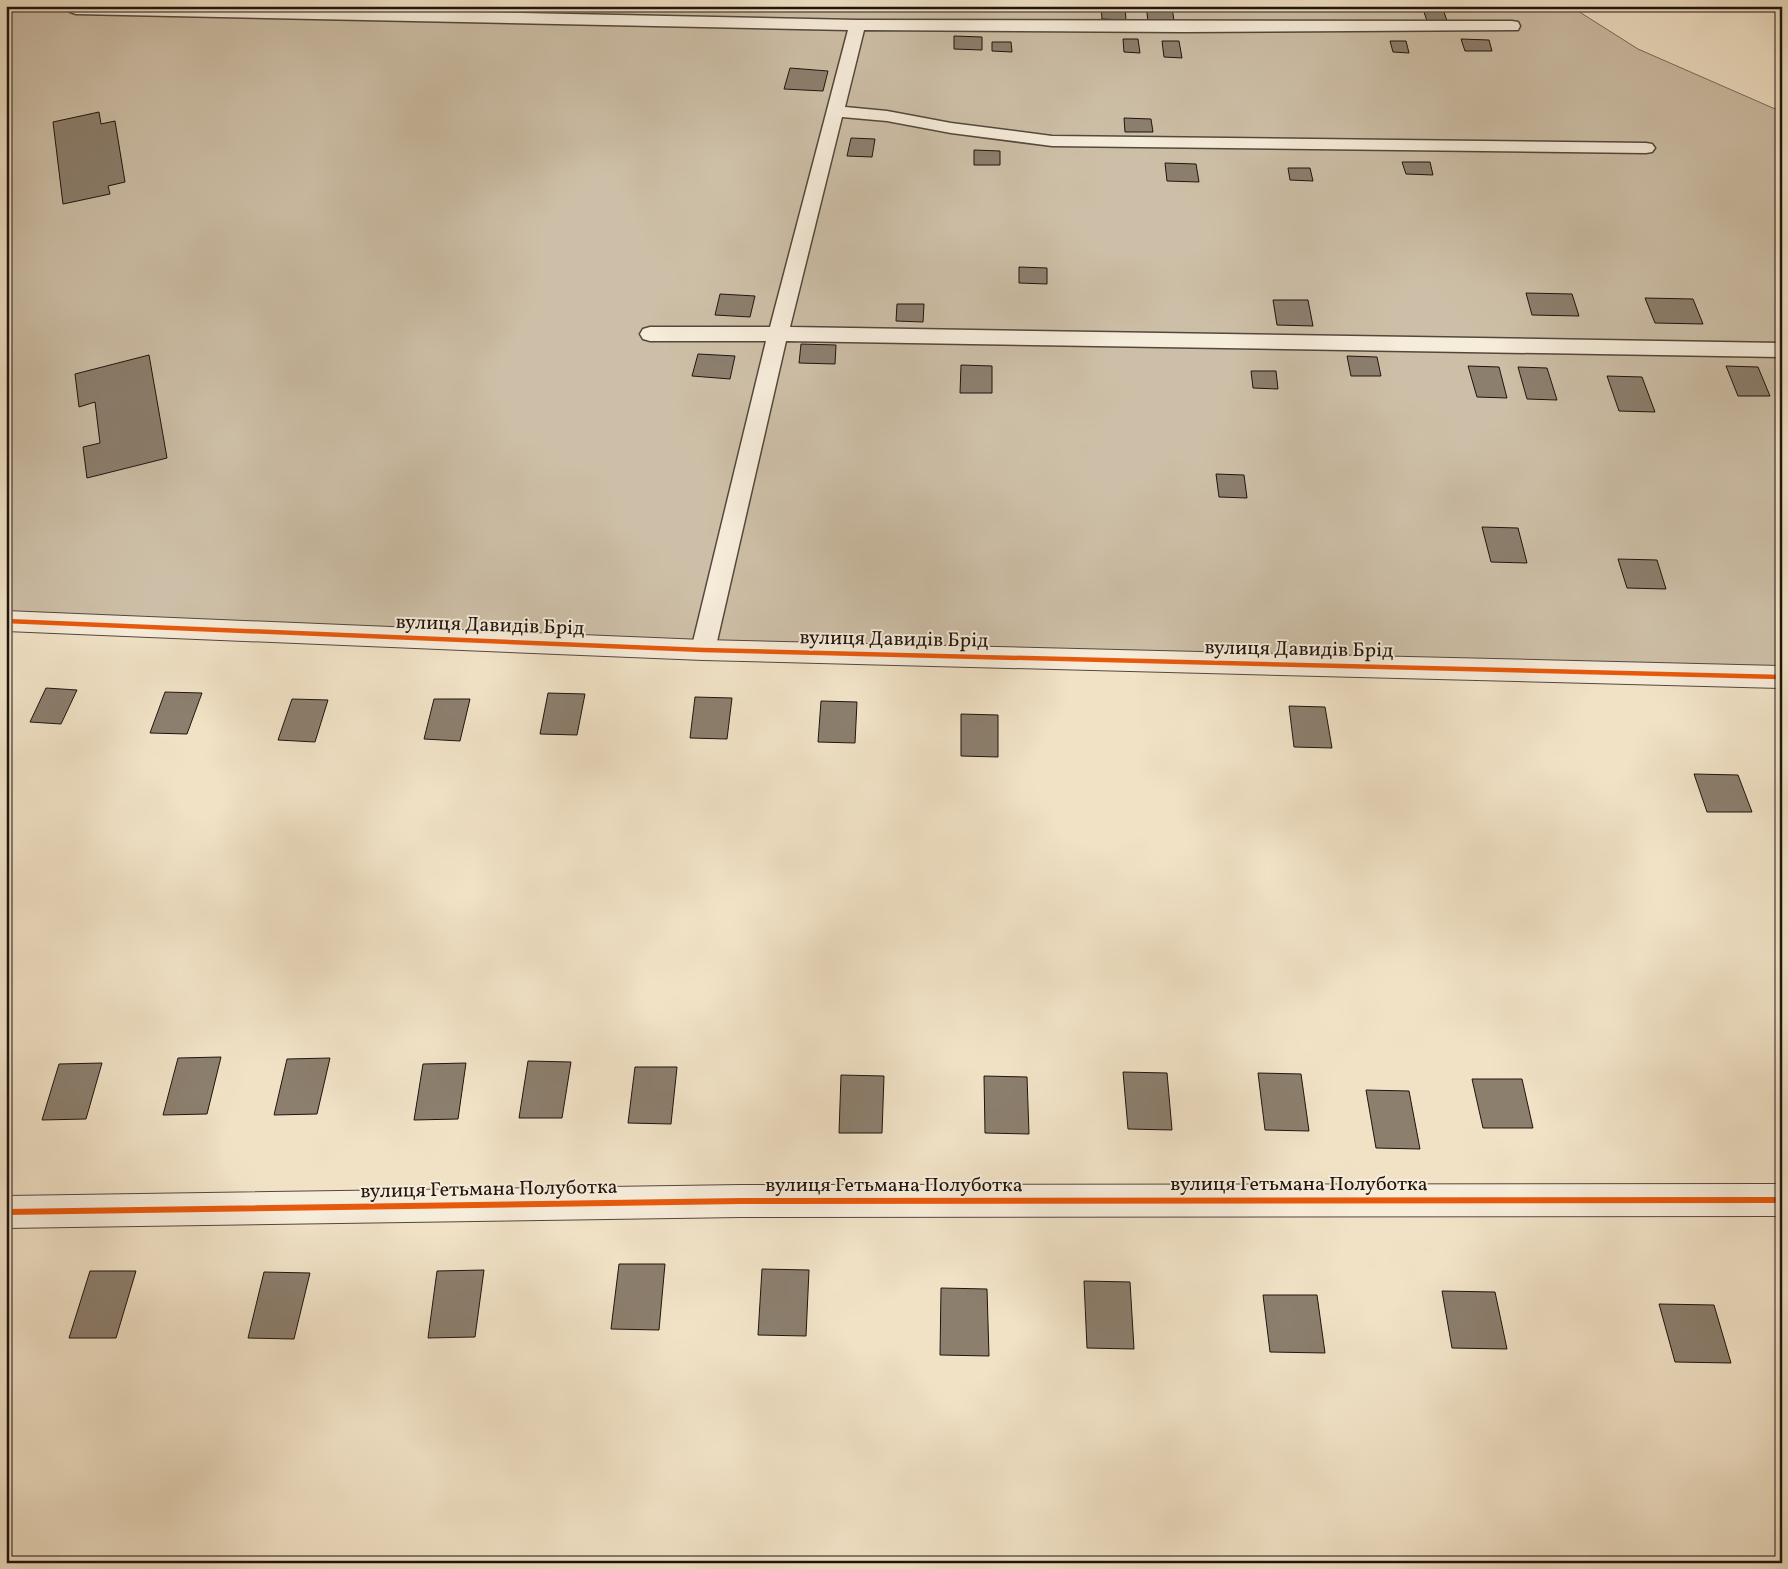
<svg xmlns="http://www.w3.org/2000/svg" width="1788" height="1569" font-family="Vollkorn,serif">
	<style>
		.green { fill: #cdbfa7; stroke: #766a5a }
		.building { fill: #8c7f6e; stroke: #1f140e }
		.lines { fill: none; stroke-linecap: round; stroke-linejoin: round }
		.service-casing { stroke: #54483c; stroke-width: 3 }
		.minor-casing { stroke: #54483c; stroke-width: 2 }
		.service { fill: #f6ecda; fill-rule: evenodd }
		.minor { fill: #f6ecda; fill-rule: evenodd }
		.cycleway-far1-casing { stroke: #f6ecda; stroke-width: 8 }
		.cycleway-casing { stroke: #f6ecda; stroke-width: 9 }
		.cycleway-far1 { stroke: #e8590c; stroke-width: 4.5 }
		.cycleway { stroke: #e8590c; stroke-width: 6 }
		.labels { text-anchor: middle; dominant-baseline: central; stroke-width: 4; stroke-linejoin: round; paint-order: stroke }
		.street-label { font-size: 20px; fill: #1f140e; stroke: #f6ecda }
	</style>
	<rect width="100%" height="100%" fill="#f1e2c6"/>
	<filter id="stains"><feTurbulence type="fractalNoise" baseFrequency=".004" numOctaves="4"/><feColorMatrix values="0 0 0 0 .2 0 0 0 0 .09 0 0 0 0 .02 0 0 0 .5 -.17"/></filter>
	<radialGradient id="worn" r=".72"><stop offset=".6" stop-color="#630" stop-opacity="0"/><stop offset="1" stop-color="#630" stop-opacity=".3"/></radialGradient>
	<polygon class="green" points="6,6 1570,6 1638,49 1782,112 1782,674 703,650 6,621"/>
	<g class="building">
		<polygon points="554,6 600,6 598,11 553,10"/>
		<polygon points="662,6 689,6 688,11 661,11"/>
		<polygon points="832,6 866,6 866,9 832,8"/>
		<rect x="965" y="6" width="22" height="5"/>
		<polygon points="1146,6 1172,7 1174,21 1148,21"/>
		<polygon points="1422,6 1442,6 1447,21 1427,21"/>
		<polygon points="1101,7 1125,7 1126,20 1102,19"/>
		<polygon points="954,36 982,37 982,50 954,49"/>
		<polygon points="1123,39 1138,39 1140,53 1124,52"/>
		<polygon points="1461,39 1489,40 1492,51 1465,51"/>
		<polygon points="1162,41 1179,41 1182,58 1164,57"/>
		<polygon points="1390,41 1406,41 1409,53 1393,52"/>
		<polygon points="992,42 1011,42 1012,52 992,51"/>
		<polygon points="790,68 828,71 823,91 784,89"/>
		<polygon points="99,112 101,124 115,121 125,182 108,186 110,194 63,204 53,122"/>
		<polygon points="1124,118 1151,119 1153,132 1125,132"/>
		<polygon points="851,138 875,139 872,157 847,156"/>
		<polygon points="974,150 1000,151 1000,165 974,165"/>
		<polygon points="1402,162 1430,162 1433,175 1406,174"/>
		<polygon points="1165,163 1196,164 1199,182 1167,181"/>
		<polygon points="1288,168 1310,168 1313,181 1290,180"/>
		<polygon points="1019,267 1047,268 1047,284 1019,283"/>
		<polygon points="1526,293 1572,294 1579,316 1532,315"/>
		<polygon points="720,294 755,296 750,317 715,315"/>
		<polygon points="1645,298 1693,299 1703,324 1655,323"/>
		<polygon points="1273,300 1308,300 1313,326 1277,325"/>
		<polygon points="897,304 924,304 923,322 896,321"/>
		<polygon points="801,344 836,345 835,364 799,363"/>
		<polygon points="698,354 735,356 730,379 692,376"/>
		<polygon points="149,355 167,458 87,478 83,447 100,443 95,402 79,407 75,374"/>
		<polygon points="1347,356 1377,357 1381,376 1351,376"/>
		<polygon points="961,365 992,366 992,393 960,393"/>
		<polygon points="1468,366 1499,367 1507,398 1477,397"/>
		<polygon points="1726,366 1758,367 1770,396 1738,396"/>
		<polygon points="1518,367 1547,368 1557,400 1527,399"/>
		<polygon points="1251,371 1276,371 1278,389 1253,388"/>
		<polygon points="1607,376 1642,377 1655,412 1619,411"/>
		<polygon points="1216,474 1244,475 1247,498 1219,497"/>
		<polygon points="1482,527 1518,528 1527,563 1491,562"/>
		<polygon points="1618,559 1657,560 1666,589 1627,588"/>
		<polygon points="46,688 77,690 61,724 30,722"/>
		<polygon points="165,692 202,693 187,734 150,733"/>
		<polygon points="548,693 585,694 577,735 540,734"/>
		<polygon points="695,697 732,698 727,739 690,738"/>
		<polygon points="292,699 328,700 315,742 278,740"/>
		<polygon points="434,699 470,699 460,741 424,739"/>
		<polygon points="821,701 857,702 855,743 818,742"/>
		<polygon points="1289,706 1325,707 1332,748 1294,747"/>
		<polygon points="961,714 998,715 998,757 961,756"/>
		<polygon points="1694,774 1738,775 1752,812 1707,812"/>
		<polygon points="221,1057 207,1114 163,1115 178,1058"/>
		<polygon points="330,1058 317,1114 274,1115 287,1059"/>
		<polygon points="528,1061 571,1062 562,1118 519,1118"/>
		<polygon points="102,1063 86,1119 42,1120 59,1064"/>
		<polygon points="466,1063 458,1119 414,1120 423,1064"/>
		<polygon points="635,1067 677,1067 671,1124 628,1123"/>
		<polygon points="1123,1072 1167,1073 1172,1130 1128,1129"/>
		<polygon points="1258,1073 1301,1074 1309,1131 1265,1130"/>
		<polygon points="841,1075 884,1076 882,1133 839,1133"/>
		<polygon points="984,1076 1027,1077 1029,1134 985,1133"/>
		<polygon points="1472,1079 1522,1079 1533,1128 1483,1128"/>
		<polygon points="1366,1090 1409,1091 1420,1149 1376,1148"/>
		<polygon points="619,1264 665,1264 659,1330 611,1329"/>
		<polygon points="762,1269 809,1270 806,1336 758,1335"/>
		<polygon points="484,1270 475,1337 428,1338 437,1271"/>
		<polygon points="90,1271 136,1271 116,1338 69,1338"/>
		<polygon points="264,1272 310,1273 294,1339 248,1338"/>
		<polygon points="1084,1281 1130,1282 1134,1349 1087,1348"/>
		<polygon points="941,1288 987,1289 989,1356 940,1355"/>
		<polygon points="1442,1291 1495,1292 1507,1349 1452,1348"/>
		<polygon points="1263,1295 1317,1295 1325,1353 1270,1352"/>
		<polygon points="1659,1304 1714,1305 1731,1363 1675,1362"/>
	</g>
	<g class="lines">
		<defs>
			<polygon id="service" points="70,6 181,6 857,20 1512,21 1518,22 1520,26 1518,30 1184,32 864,30 845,107 887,111 951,123 1052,136 1646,143 1652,144 1655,148 1652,152 1646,153 1052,146 951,133 887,121 842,117 790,327 1782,343 1782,357 786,341 715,650 711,657 703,659 695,657 691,650 766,341 650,341 643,339 640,334 643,329 650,327 770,327 848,30 76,14 70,12 68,9"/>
			<g id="minor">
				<polygon points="6,611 703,640 1782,666 1782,688 703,660 6,631"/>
				<polygon points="1782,1184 1782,1216 741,1217 6,1228 6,1196 741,1185"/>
			</g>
		</defs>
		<use href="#service" class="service-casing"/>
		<use href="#minor" class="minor-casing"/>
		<use href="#service" class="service"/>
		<use href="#minor" class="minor"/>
		<defs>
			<polyline id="cycleway-far1" points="6,621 703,650 1782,677"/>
			<polyline id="cycleway" points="6,1212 741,1201 1782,1200"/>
		</defs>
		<use href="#cycleway-far1" class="cycleway-far1-casing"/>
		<use href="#cycleway" class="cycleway-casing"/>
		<use href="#cycleway-far1" class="cycleway-far1"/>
		<use href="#cycleway" class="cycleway"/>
	</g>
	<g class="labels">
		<g class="street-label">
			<text transform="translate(490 626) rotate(2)">вулиця Давидів Брід</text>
			<text transform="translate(894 640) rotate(1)">вулиця Давидів Брід</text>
			<text transform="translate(1299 650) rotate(1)">вулиця Давидів Брід</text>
			<text x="1299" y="1185">вулиця Гетьмана Полуботка</text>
			<text x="894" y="1186">вулиця Гетьмана Полуботка</text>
			<text transform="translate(489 1190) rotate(-1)">вулиця Гетьмана Полуботка</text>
		</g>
	</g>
	<rect width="1788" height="1569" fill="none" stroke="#f1e2c6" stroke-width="25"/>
	<rect x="8" y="8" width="1773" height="1554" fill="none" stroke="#1f140e" stroke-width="2.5"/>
	<rect x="12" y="12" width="1763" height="1544" fill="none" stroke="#1f140e"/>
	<rect width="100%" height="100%" filter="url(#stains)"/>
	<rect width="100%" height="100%" fill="url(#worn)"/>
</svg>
